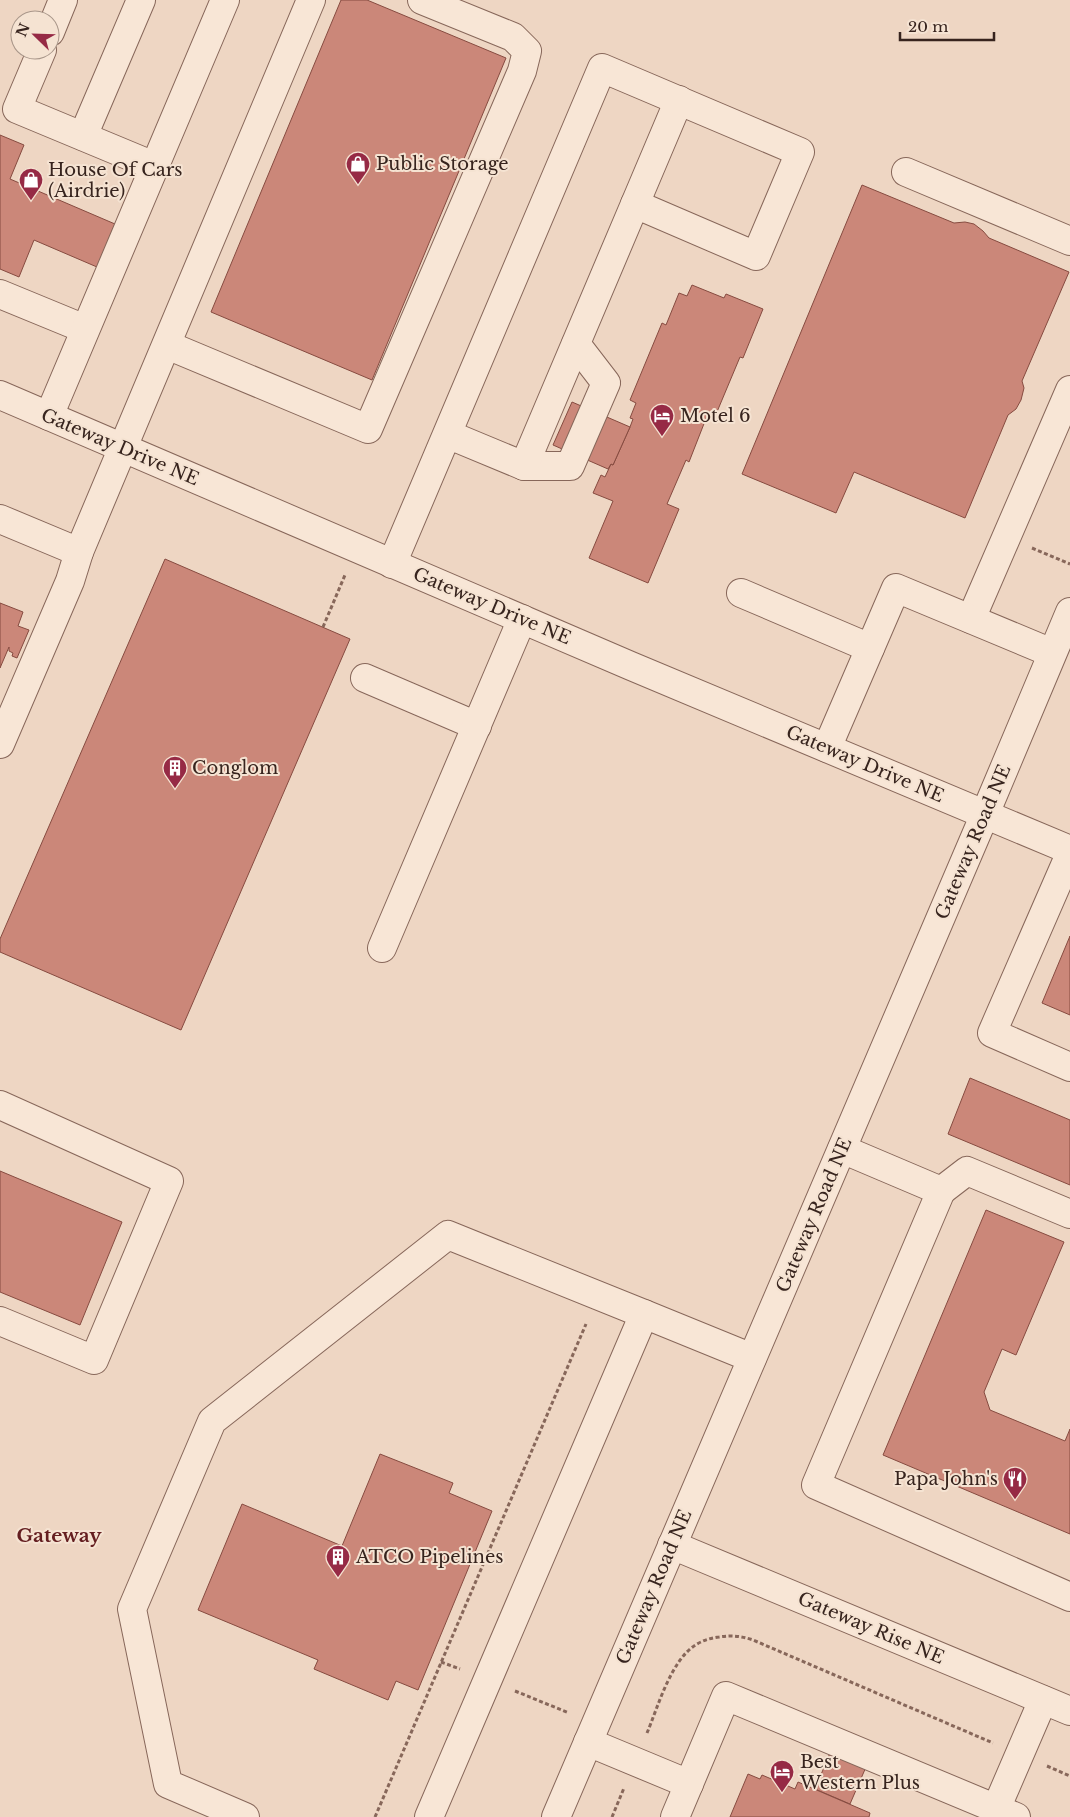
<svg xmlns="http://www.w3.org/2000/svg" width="1070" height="1817" font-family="'Libre Baskerville',serif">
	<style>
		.building { fill: #cb8779; stroke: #864b40 }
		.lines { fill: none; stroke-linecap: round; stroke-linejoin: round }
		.minor-casing { stroke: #87675a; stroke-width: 30 }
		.path { stroke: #87675a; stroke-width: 3; stroke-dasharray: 4 2.5; stroke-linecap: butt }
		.minor { stroke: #f8e6d6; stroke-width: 28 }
		.labels { text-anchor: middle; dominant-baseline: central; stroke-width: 4; stroke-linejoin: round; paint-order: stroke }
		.poi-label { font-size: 18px; fill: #37241e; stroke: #f5e3d2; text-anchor: start }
		.street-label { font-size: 18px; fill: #37241e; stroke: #f5e3d2 }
		.neighbourhood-label { font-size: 19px; font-weight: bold; fill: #641e20; stroke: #f5e3d2 }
	</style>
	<rect width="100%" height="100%" fill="#eed6c3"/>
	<g class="building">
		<polygon points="341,0 367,0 506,58 372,380 211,312"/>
		<polygon points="0,135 24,145 10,179 115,224 97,267 34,240 19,277 0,269"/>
		<polygon points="862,185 954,223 965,222 974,224 983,231 989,238 1069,272 1022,381 1024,388 1021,400 1016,409 1008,415 965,518 854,472 836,513 742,474"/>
		<polygon points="692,285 724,298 726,294 763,309 743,358 740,357 714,419 707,416 689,462 686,460 667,504 679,509 648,583 589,558 613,501 593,493 601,475 605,477 611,464 613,465 630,427 633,419 630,418 636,403 630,400 662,323 666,325 679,293 687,296"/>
		<polygon points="572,402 630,427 613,465 611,464 608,469 553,445"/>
		<polygon points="165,559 350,639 181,1030 0,952 0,939"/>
		<polygon points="0,603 23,612 18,626 29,630 17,658 12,656 13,653 9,651 9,647 0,668"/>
		<polygon points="1070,936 1070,1015 1042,1003"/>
		<polygon points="970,1078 1070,1120 1070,1185 948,1134"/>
		<polygon points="0,1171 122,1222 80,1325 0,1292"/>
		<polygon points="986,1210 1064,1242 1016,1355 1002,1349 984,1392 990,1410 1065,1441 1070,1429 1070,1534 883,1455"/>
		<polygon points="380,1454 453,1483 449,1493 492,1511 418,1690 396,1681 388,1700 314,1669 318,1660 198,1610 242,1504 342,1546"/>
		<polygon points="830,1753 866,1767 850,1804 815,1789"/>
		<polygon points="748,1774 760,1779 762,1775 795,1789 798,1782 870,1813 869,1817 730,1817"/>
	</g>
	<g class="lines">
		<defs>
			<g id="minor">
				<polyline points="50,32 63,0"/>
				<polyline points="42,50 17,109 154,166"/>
				<polyline points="83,136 141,0"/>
				<polyline points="906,172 1070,241"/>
				<polyline points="635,204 679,100"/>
				<polyline points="0,294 85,329"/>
				<polyline points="167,345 368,429 522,71 527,51 513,37 422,0"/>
				<polyline points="0,395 631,666 1070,850"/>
				<polyline points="49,416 225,0"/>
				<polyline points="524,466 570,466 606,383 576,344"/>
				<polyline points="0,519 79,552 311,0"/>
				<polyline points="392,564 602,68 800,152 756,256 635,204 524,466 447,434"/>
				<polyline points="741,593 870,648"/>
				<polyline points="971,619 1070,390"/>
				<polyline points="365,678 477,726"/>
				<polyline points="0,744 70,581 79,552"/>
				<polyline points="827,748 896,588 1052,653"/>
				<polyline points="1070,854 992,1033 1070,1067"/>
				<polyline points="382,948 522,619"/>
				<polyline points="0,1105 169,1181 94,1360 0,1321"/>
				<polyline points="842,1149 941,1191 816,1485 1070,1597"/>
				<polyline points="941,1191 967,1171 1070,1214"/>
				<polyline points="672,1545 1070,1711"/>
				<polyline points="588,1742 689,1784"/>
				<polyline points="996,1809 1043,1700"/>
				<polyline points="245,1817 168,1784 132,1609 212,1421 448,1235 644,1314"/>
				<polyline points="429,1817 644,1314 752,1358"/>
				<polyline points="556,1817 985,814 1070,612"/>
				<polyline points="675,1817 726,1696 1016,1817"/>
			</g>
		</defs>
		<use href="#minor" class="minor-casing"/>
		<g class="path">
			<polyline points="1032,548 1070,564"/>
			<polyline points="323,627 345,575"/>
			<polyline points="441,1662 460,1669"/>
			<polyline points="515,1691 569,1713"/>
			<path d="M647 1733C658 1707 671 1659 697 1644 704 1640 711 1638 719 1637 731 1635 741 1636 753 1640L993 1743"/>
			<polyline points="1047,1766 1070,1776"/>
			<polyline points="375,1817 586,1324"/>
			<polyline points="612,1817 624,1788"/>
		</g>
		<use href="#minor" class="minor"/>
	</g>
	<defs>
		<symbol id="shop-pin" viewBox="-11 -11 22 30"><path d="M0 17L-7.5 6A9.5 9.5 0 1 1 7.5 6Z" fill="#962a45" stroke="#f5e3d2"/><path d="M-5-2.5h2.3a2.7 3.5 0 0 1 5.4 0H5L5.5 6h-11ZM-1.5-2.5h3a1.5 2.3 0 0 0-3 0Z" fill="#fff"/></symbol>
		<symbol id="hotel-pin" viewBox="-11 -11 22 30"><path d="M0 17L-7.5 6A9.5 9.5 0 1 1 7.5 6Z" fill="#962a45" stroke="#f5e3d2"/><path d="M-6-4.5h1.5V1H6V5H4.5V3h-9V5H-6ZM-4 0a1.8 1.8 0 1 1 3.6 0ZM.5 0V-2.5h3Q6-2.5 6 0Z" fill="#fff"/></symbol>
		<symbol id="building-pin" viewBox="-11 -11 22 30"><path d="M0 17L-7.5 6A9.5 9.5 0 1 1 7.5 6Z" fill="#962a45" stroke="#f5e3d2"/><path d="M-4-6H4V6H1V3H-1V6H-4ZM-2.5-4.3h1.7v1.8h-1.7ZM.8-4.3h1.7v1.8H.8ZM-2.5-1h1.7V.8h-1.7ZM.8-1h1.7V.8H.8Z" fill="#fff"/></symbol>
		<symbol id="restaurant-pin" viewBox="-11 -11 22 30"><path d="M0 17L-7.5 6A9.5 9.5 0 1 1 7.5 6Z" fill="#962a45" stroke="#f5e3d2"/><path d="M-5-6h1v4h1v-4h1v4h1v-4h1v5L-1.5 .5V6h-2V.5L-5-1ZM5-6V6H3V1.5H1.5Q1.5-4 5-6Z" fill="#fff"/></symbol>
	</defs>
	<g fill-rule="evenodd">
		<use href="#shop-pin" x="344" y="150" width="28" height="38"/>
		<use href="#shop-pin" x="17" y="166" width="28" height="38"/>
		<use href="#hotel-pin" x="648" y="402" width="28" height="38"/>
		<use href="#building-pin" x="161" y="754" width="28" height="38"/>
		<use href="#restaurant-pin" x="1001" y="1465" width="28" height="38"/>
		<use href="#building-pin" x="324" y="1543" width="28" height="38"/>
		<use href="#hotel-pin" x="768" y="1758" width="28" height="38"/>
	</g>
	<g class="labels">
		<g class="poi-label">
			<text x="376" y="164">Public Storage</text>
			<text x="48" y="170">House Of Cars<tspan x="48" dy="21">(Airdrie)</tspan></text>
			<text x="680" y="416">Motel 6</text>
			<text x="192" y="768">Conglom</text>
			<text x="998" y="1479" text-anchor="end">Papa John's</text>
			<text x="356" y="1557">ATCO Pipelines</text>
			<text x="800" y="1762">Best<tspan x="800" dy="21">Western Plus</tspan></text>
		</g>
		<g class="street-label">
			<text transform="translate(120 447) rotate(23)">Gateway Drive NE</text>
			<text transform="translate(492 606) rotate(23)">Gateway Drive NE</text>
			<text transform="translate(865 764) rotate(23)">Gateway Drive NE</text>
			<text transform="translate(973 842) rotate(-67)">Gateway Road NE</text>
			<text transform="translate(814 1215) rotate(-67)">Gateway Road NE</text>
			<text transform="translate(654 1587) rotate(-67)">Gateway Road NE</text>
			<text transform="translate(871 1628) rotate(23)">Gateway Rise NE</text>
		</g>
		<g class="neighbourhood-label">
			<text x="59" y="1535">Gateway</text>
		</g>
	</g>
	<g transform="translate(35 35) rotate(293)"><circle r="24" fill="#f5e3d2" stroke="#a9978a"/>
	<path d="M0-4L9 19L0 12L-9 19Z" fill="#962a45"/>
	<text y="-8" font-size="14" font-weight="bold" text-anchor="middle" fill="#37241e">N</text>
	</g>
	<path d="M900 32v8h94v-8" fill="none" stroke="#37241e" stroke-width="2.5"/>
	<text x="908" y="32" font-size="15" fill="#37241e" stroke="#f5e3d2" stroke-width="4" paint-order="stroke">20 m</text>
</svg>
